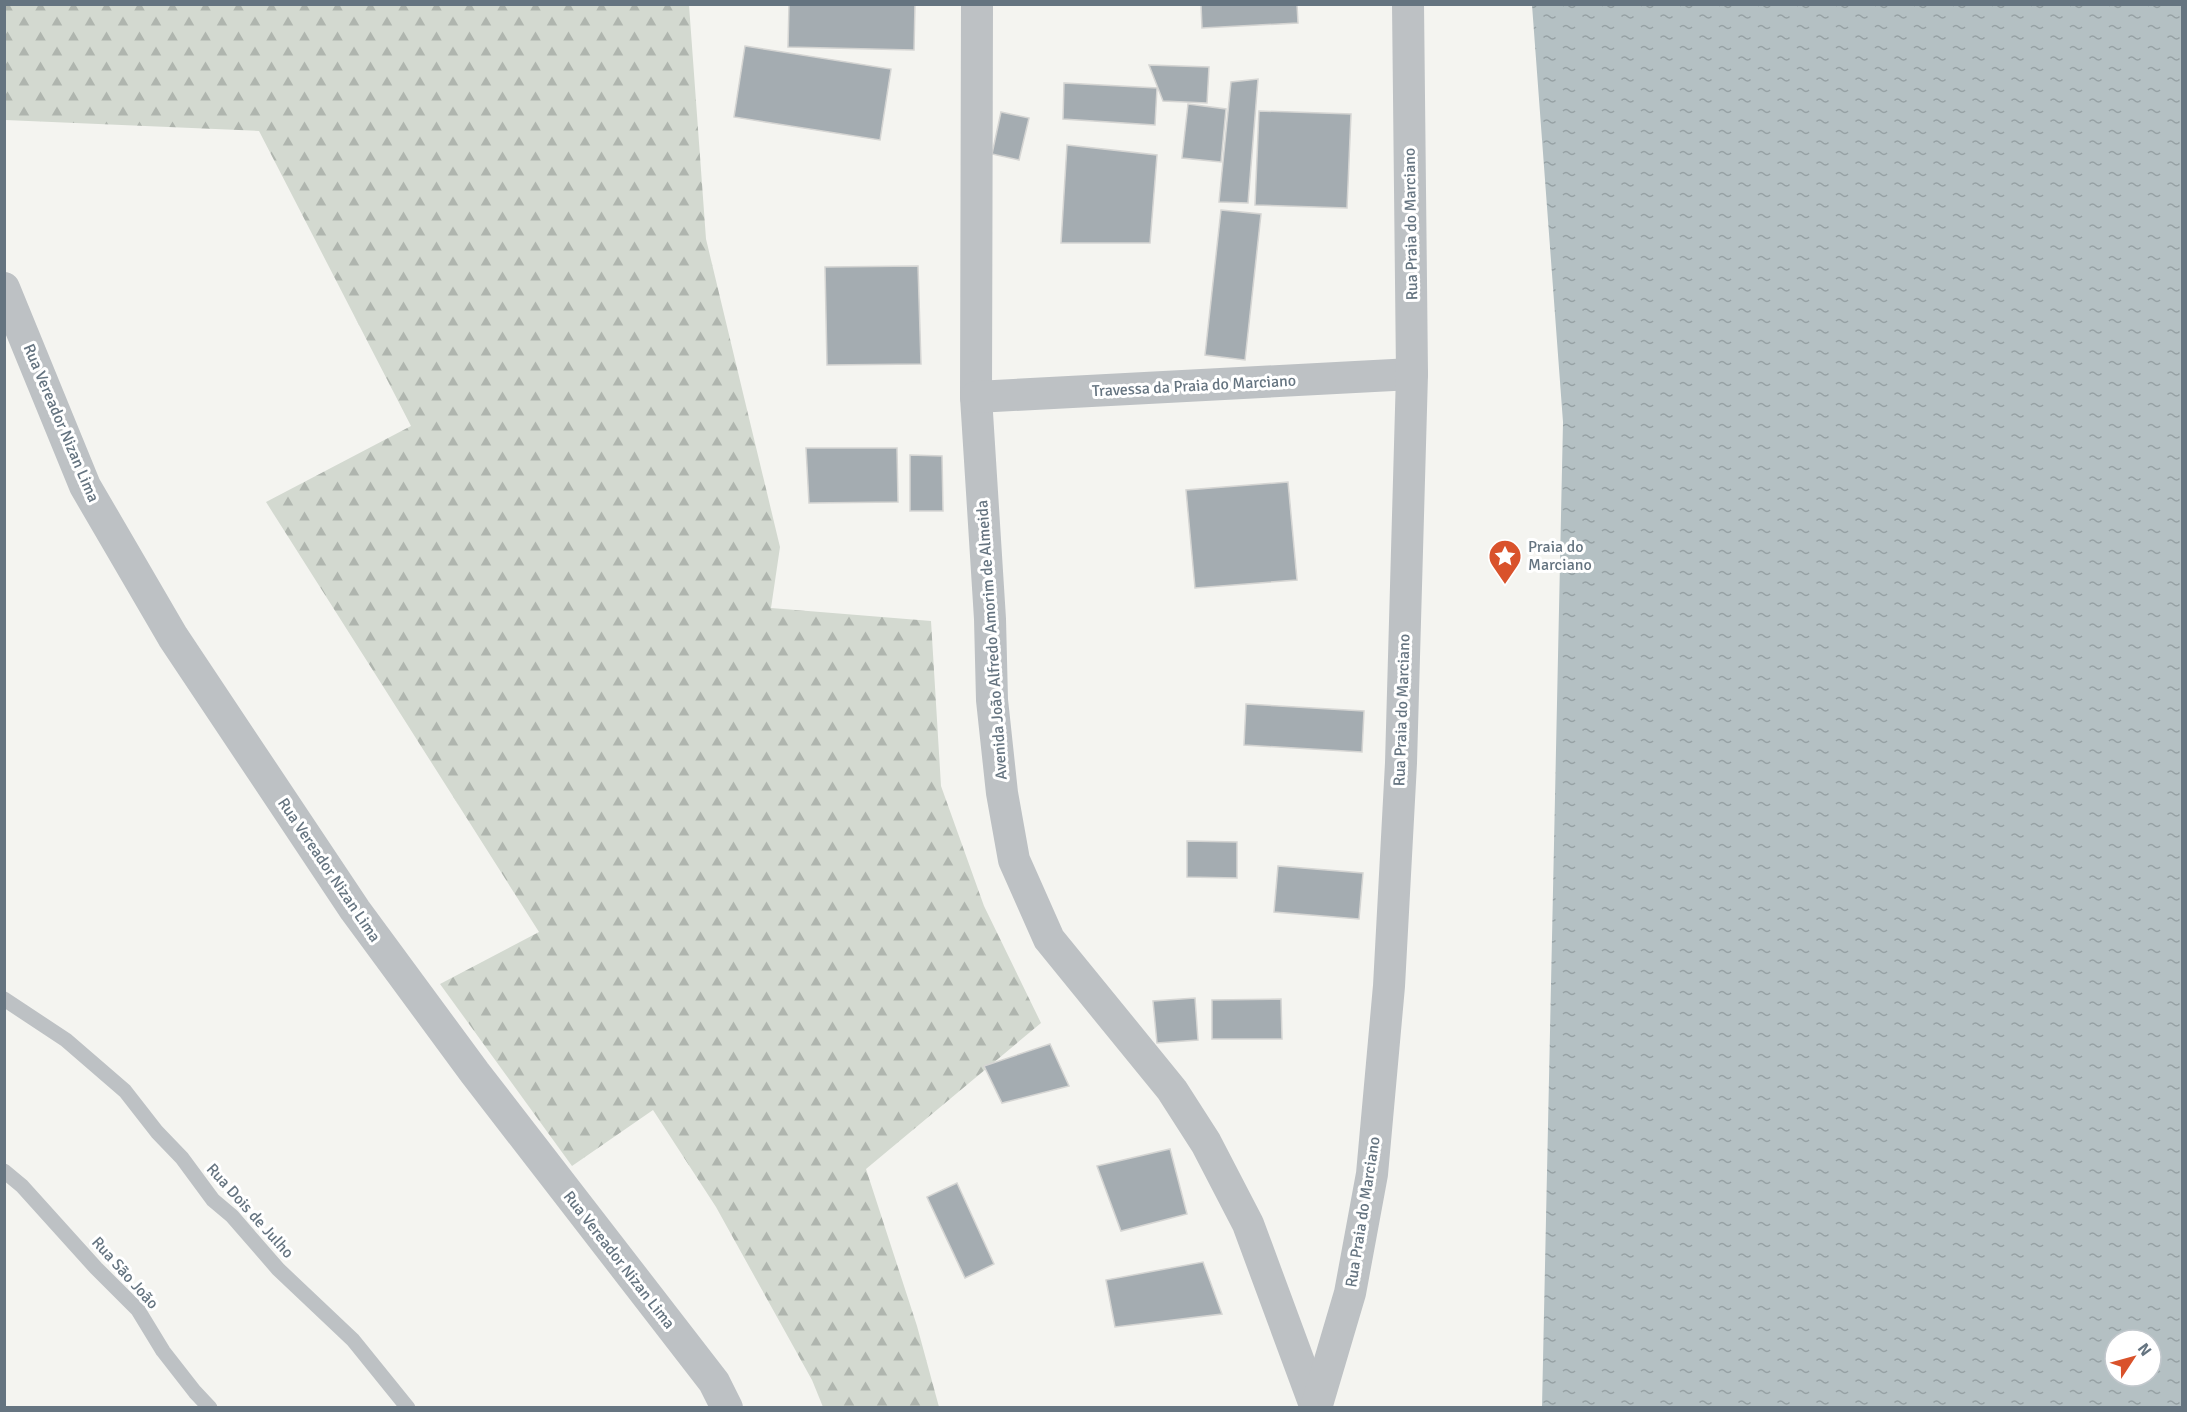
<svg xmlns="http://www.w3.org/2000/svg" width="2187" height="1412" font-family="Signika,sans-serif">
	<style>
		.forest { fill: url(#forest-firs) }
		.water { fill: url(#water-ripples); fill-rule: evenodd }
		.building { fill: #a4acb1; stroke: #d5d5d3; stroke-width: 1.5 }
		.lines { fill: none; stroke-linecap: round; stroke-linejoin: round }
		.service { stroke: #bdc1c4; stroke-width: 15 }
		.minor { stroke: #bdc1c4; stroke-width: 32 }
		.labels { text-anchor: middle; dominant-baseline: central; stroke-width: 6; stroke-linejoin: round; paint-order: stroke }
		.street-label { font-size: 16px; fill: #657480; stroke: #fff }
		.poi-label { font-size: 16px; fill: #657480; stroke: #fff; text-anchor: start }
	</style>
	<defs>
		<pattern id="forest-firs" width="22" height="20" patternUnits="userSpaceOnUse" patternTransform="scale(1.5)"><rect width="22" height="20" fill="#d3d9d0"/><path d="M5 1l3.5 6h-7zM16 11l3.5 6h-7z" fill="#afb5ae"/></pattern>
		<pattern id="water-ripples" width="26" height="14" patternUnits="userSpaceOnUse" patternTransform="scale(1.5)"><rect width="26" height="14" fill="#b4c0c3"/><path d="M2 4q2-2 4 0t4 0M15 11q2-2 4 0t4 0" fill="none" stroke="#96a1a4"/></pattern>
	</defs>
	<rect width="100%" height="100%" fill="#f4f4f0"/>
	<polygon class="forest" points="5,5 689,5 706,239 780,547 771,608 931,621 941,786 984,906 1041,1023 866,1169 917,1326 939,1407 823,1407 812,1380 716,1207 653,1110 572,1166 440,984 539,932 266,502 411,426 259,131 5,120"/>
	<path class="water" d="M1532 5H2182V1407H1542L1563 422ZM2115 1340H2151V1376H2115Z"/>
	<g class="building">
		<polygon points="789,4 915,4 914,50 788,47"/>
		<polygon points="1201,4 1297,4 1298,23 1202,28"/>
		<polygon points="745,46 891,69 880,140 734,117"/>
		<polygon points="1149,65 1209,67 1207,103 1163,101"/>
		<polygon points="1258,79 1248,203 1219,202 1231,82"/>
		<polygon points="1064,83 1157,88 1155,125 1063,119"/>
		<polygon points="1188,104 1226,109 1221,162 1182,158"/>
		<polygon points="1259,111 1351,114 1347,208 1255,205"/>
		<polygon points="1001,112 1029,118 1019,160 992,154"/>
		<polygon points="1067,145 1157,155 1150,243 1061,243"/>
		<polygon points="1221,210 1261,214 1245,360 1205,355"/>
		<polygon points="918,266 921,364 827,365 825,267"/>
		<polygon points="806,448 897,448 898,502 809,503"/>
		<polygon points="910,455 942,456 943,511 910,511"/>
		<polygon points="1288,482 1297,580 1195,588 1186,490"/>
		<polygon points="1246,704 1364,711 1362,752 1244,745"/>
		<polygon points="1187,841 1237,842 1237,878 1187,877"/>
		<polygon points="1278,866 1363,873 1359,919 1274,912"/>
		<polygon points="1195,998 1198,1040 1157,1043 1153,1001"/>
		<polygon points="1281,999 1282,1039 1212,1039 1212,1000"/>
		<polygon points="1050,1044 1069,1086 1002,1103 984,1066"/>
		<polygon points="1170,1149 1187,1214 1121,1231 1097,1166"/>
		<polygon points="957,1183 994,1264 965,1278 927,1197"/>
		<polygon points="1203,1262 1222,1314 1115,1327 1106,1280"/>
	</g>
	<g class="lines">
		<g class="service">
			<polyline points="4,999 66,1040 125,1091 157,1132 182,1158 213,1200 232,1216 278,1269 353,1340 408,1408"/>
			<polyline points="4,1171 22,1186 96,1268 138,1310 163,1351 195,1392 210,1408"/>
		</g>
		<g class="minor">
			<polyline points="977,4 976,397 990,619 992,700 1002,793 1014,860 1049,939 1172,1090 1206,1143 1248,1224 1316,1408"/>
			<polyline points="4,288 85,486 173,637 355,910 475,1073 714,1382 727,1408"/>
			<polyline points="976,397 1412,374"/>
			<polyline points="1316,1408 1350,1293 1372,1174 1389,986 1401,763 1412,374 1408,4"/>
		</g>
	</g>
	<defs>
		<symbol id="sight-pin" viewBox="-11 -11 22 30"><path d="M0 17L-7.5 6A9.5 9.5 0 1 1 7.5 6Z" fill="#d9522b" stroke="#fff"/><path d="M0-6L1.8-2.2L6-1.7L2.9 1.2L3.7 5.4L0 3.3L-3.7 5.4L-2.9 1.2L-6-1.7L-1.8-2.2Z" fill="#fff"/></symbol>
	</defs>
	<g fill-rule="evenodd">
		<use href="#sight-pin" x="1486" y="537" width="38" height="52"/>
	</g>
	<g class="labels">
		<g class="street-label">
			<text transform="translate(1411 224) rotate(-91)">Rua Praia do Marciano</text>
			<text transform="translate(1194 386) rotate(-3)">Travessa da Praia do Marciano</text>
			<text transform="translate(61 423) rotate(67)">Rua Vereador Nizan Lima</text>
			<text transform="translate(992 640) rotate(-94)">Avenida João Alfredo Amorim de Almeida</text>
			<text transform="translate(1402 710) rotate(-88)">Rua Praia do Marciano</text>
			<text transform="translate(329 870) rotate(56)">Rua Vereador Nizan Lima</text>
			<text transform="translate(250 1211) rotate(48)">Rua Dois de Julho</text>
			<text transform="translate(1363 1212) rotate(-81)">Rua Praia do Marciano</text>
			<text transform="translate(619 1260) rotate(52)">Rua Vereador Nizan Lima</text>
			<text transform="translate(125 1273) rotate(48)">Rua São João</text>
		</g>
		<g class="poi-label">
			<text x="1528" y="547">Praia do<tspan x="1528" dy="18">Marciano</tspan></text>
		</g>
	</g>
	<rect width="2187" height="1412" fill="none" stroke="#657480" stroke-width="12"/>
	<g transform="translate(2133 1358) rotate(54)"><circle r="28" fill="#ffffff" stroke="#c1c7cc" stroke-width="1.5"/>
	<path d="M0-4.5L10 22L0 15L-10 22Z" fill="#d9522b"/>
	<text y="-9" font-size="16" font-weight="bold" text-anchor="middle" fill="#657480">N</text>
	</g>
</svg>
